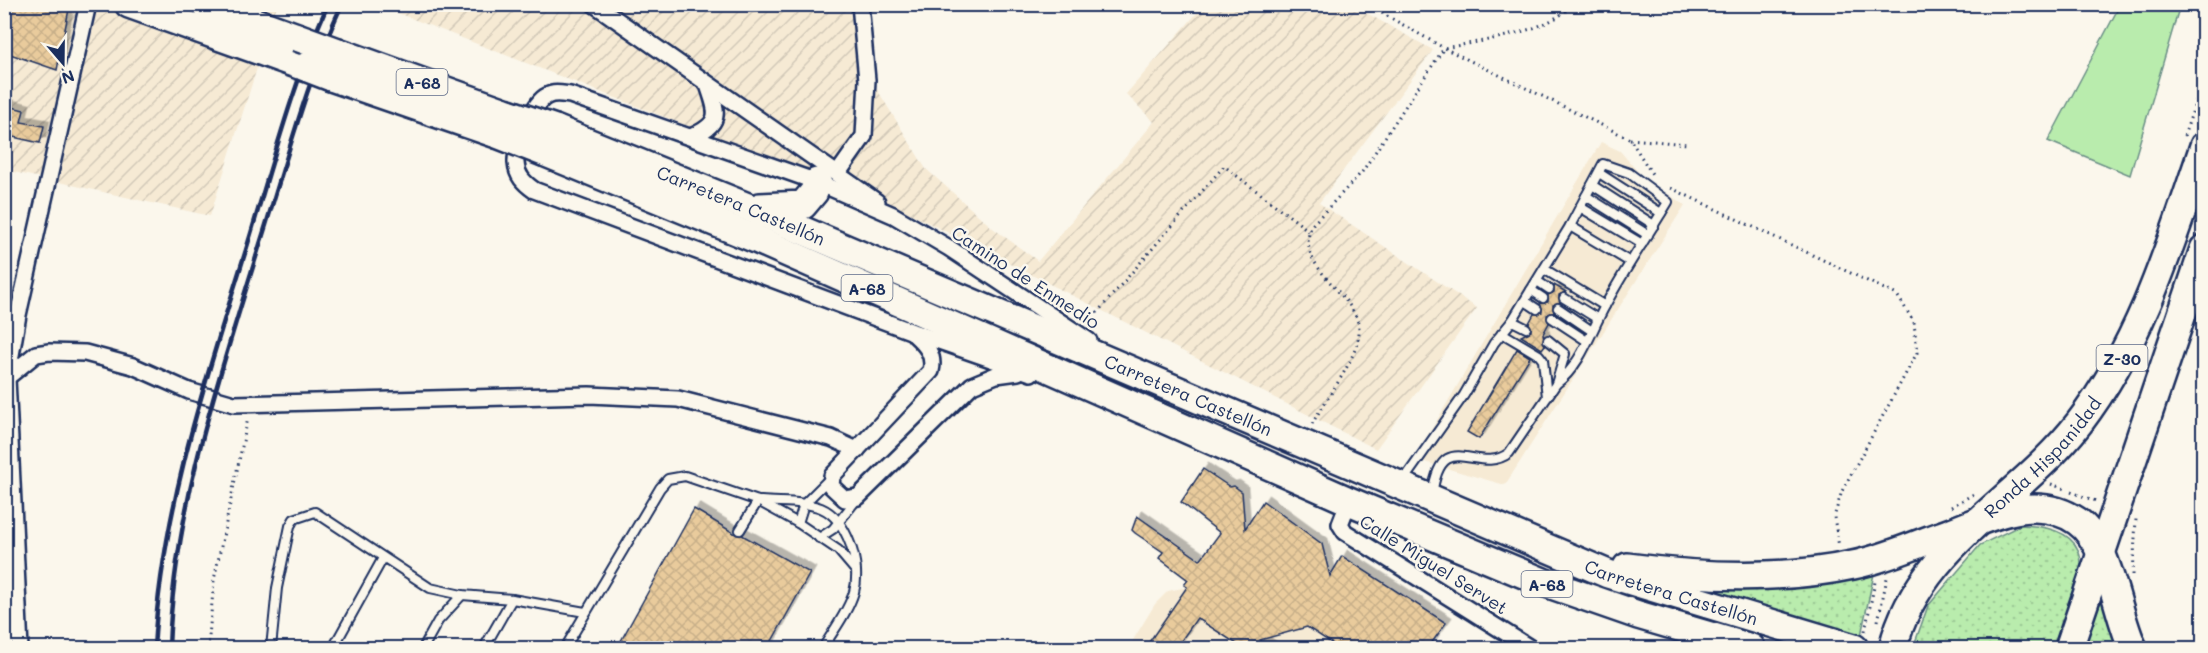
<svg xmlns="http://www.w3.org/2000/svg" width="2208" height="653" font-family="Mali,sans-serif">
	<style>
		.built { fill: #f6ead4 }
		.industrial { fill: url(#industrial-furrows) }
		.grass { fill: url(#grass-dots); stroke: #6a8e86; stroke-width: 1.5 }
		.pitch { fill: #b9ecad; stroke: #6a8e86; stroke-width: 1.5 }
		.building { fill: url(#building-cross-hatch); stroke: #1b2f5e; stroke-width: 1.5; filter: url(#shadow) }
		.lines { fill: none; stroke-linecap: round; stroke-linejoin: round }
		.lane-casing { stroke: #1b2f5e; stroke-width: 12 }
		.street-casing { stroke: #1b2f5e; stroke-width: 20 }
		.highway-casing { stroke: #1b2f5e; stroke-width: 32 }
		.path { stroke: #1b2f5e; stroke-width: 3; stroke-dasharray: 1.5 4.5; stroke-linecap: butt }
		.lane { stroke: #fbf7ec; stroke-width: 8 }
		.street { stroke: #fbf7ec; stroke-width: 15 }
		.highway { stroke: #fbf7ec; stroke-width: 27 }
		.rail { stroke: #1b2f5e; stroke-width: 4.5 }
		.highway-bridge-casing { stroke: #1b2f5e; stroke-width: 32; stroke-linecap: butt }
		.highway-bridge { stroke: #fbf7ec; stroke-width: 27 }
		.labels { text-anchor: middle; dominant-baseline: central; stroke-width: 5; stroke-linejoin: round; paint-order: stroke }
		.shield { fill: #fbf7ec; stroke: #5e6b89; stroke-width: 1.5 }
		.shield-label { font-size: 16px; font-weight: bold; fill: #1b2f5e }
		.street-label { font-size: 18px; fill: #1b2f5e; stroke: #fbf7ec }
	</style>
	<defs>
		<pattern id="industrial-furrows" width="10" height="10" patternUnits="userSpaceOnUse" patternTransform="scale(1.5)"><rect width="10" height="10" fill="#f6ead4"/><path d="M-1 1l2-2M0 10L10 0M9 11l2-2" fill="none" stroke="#d2c9b8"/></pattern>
		<pattern id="grass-dots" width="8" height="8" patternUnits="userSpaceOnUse" patternTransform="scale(1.5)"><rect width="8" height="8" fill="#b9ecad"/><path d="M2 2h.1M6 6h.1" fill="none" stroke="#9ecb97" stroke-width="1.8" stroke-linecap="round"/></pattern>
		<pattern id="building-cross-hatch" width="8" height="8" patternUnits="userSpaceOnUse" patternTransform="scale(1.5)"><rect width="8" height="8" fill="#e9cb9c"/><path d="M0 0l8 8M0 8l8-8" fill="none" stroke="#c7af89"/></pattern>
		<filter id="shadow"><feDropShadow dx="5.5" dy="-5.5" stdDeviation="0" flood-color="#0004"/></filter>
	</defs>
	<rect width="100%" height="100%" fill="#fbf7ec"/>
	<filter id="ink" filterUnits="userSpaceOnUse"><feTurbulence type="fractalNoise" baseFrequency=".0167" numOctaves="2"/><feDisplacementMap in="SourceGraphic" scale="12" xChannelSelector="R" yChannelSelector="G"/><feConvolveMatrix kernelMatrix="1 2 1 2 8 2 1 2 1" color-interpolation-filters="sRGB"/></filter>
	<g filter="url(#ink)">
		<g class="built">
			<polygon points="1601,142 1620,151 1644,179 1685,205 1505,485 1414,459"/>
			<polygon points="1187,587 1246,626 1307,627 1339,648 1122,648 1130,645 1155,604 1168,591"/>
		</g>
		<g class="industrial">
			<polygon points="5,5 277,5 210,216 5,170"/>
			<polygon points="377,5 855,5 859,60 926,169 994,229 1038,261 1154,122 1126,94 1204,5 1352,5 1433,50 1319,203 1477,308 1376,449 903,210"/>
		</g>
		<g class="grass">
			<path d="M2021 525C2114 528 2076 590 2057 648H1913L1928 606 1980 545Z"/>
			<polygon points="1875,569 1860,640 1699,594 1697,586"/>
			<polygon points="2102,598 2106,603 2121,648 2083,648"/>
		</g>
		<polygon class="pitch" points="2120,5 2180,5 2130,175 2048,141"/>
		<g class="building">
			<polygon points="4,4 70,4 57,70 4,52"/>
			<polygon points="4,105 24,110 21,122 44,126 40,143 4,135"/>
			<polygon points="1554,285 1566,292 1559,295 1560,303 1553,305 1554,313 1547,315 1549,323 1543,334 1545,345 1542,349 1521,336 1531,331 1529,323 1534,314 1542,312 1540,304 1548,302 1548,295 1554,292"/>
			<polygon points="1517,349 1530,357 1479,439 1467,432"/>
			<polygon points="1203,469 1230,487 1234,486 1242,492 1245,529 1263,501 1322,544 1330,576 1342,556 1446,623 1428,648 1339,648 1307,627 1260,640 1272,648 1243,648 1197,618 1176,648 1145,648 1187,587 1184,585 1188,580 1159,558 1163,552 1135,533 1132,530 1137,516 1200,560 1220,533 1181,502"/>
			<polygon points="694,509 737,535 742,535 810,573 768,648 617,648"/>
		</g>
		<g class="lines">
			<defs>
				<g id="lane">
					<polyline points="1599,173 1661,213"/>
					<polyline points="1592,185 1654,225"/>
					<polyline points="1586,196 1648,235"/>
					<polyline points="1580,207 1642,244"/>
					<polyline points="1570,226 1630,262"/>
					<polyline points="1544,269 1605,306"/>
					<polyline points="1537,281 1549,289"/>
					<polyline points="1531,290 1543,298"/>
					<polyline points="1564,298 1598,319"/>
					<polyline points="1525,301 1537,309"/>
					<polyline points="1558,308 1592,331"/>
					<polyline points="1552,318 1587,341"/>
					<polyline points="1512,321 1526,328"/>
					<polyline points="1502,333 1539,355 1543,360 1547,397"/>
					<polyline points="1548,340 1565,354 1556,384"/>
					<path d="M1403 481 1464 395 1494 343 1512 321 1570 226 1603 164 1629 173 1668 202C1647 237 1624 270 1605 306 1591 331 1581 366 1556 384L1509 453C1477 477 1442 424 1432 495"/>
					<path d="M761 501C781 503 803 501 821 508 847 519 862 565 854 592 848 612 833 631 823 648"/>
					<polyline points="798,523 804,504 829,479"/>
					<polyline points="740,530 758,501"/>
					<polyline points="819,538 833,529 857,499"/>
					<polyline points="271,648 277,588 290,526 294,519 315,512 430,588 462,595 512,599 585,612"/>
					<polyline points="333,648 383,558"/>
					<polyline points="423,648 438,621 462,595"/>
					<polyline points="484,648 512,599"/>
					<polyline points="565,648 660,488 668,479 685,476 758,501 798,523 838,550 855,570"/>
				</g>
				<g id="street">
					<polyline points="594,4 877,202"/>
					<path d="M691 137C722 123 718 114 708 85"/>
					<polyline points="838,173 864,136 867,80 860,4"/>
					<path d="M915 335C926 345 935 355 931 371L832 476 831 486 845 499 858 497 972 385 996 375 1018 372"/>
					<path d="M1031 373 913 332 534 190C524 183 517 176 516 163 515 148 533 102 547 96 554 92 562 94 570 95L817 182 893 215 949 248 1089 341"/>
					<polyline points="4,380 36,354 49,352 85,353 133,366 189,391 234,404 589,395 678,399 831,438 857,450"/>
					<polyline points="1349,501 1340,524 1345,532 1530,648"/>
					<polyline points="20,648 7,378 18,315 88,4"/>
				</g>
				<g id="highway">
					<polyline points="129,4 305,67"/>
					<polyline points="205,4 297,37"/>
					<polyline points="338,52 505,112"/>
					<polyline points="331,77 497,134"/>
					<path id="s1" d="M555 129 750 208 1608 574 1854 648"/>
					<polyline points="546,153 756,239 1349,501 1543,582 1638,615 1751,648"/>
					<polyline points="760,207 803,205 814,192 817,182"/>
					<path d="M1627 567C1701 577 1779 581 1853 565 1884 559 1914 545 1943 535 1986 520 2033 491 2077 521 2110 544 2116 613 2133 648"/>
					<path id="s2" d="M1893 648C1917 547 2020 500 2079 423 2142 341 2171 243 2204 146"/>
					<polyline points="2069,648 2204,249"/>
				</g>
			</defs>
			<use href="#lane" class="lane-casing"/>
			<use href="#street" class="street-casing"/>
			<use href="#highway" class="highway-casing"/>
			<g class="path">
				<polyline points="1366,4 1444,48 1630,139 1652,174"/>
				<polyline points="2184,136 2204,78"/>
				<polyline points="1630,139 1687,144"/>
				<polyline points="1671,188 1897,295 1914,322 1917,353 1842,491 1834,517 1839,547"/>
				<polyline points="1089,322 1224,166 1309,231"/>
				<path d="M1312 424C1325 400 1357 360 1359 333 1362 295 1289 266 1313 224L1362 172 1444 48C1477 42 1552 32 1572 4"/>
				<polyline points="2051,484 2065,489"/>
				<polyline points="2071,492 2096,501"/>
				<polyline points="1951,507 1977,492"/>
				<polyline points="2133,575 2136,519"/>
				<polyline points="1878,621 1887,578"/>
				<polyline points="1865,631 1875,582"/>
				<polyline points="208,648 214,580 248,418"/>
			</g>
			<use href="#lane" class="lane"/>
			<use href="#street" class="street"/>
			<use href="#highway" class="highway"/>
			<g class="rail">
				<path d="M154 648C162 511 205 381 246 250 271 168 293 83 328 4"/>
				<path d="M169 648C174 508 220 374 261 241 286 162 307 80 342 4"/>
			</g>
			<defs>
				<g id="highway-bridge">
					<polyline points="297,37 338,52"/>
					<polyline points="305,67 331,77"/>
					<polyline points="505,112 555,129"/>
					<polyline points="497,134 546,153"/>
				</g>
			</defs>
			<use href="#highway-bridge" class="highway-bridge-casing"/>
			<use href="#highway-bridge" class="highway-bridge"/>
		</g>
	</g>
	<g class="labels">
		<g class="shield">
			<rect x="396.5" y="69" width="51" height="26" rx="4.5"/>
			<rect x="841.5" y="275" width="51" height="26" rx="4.5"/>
			<rect x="2096.5" y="345" width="51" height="26" rx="4.5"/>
			<rect x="1521.5" y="571" width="51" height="26" rx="4.5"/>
		</g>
		<g class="shield-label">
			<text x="422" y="82">A-68</text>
			<text x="867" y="288">A-68</text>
			<text x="2122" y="358">Z-30</text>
			<text x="1547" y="584">A-68</text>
		</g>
		<g class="street-label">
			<text stroke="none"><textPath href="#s1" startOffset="201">Carretera Castellón</textPath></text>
			<text transform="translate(1026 277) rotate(33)">Camino de Enmedio</text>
			<text stroke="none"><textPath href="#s1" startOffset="687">Carretera Castellón</textPath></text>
			<text stroke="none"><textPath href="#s2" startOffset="246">Ronda Hispanidad</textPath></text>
			<text transform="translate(1434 564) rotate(32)">Calle Miguel Servet</text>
			<text stroke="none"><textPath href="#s1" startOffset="1209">Carretera Castellón</textPath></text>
		</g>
	</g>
	<rect width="2208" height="653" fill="none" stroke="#fbf7ec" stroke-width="24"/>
	<rect x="12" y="12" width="2184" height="629" fill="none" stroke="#1b2f5e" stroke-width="2" filter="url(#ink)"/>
	<g transform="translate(63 63) rotate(160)" stroke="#fbf7ec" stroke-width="4.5" paint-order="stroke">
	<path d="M0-4.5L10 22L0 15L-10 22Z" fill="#1b2f5e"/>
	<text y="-9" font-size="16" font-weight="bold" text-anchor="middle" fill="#1b2f5e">N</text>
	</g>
</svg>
